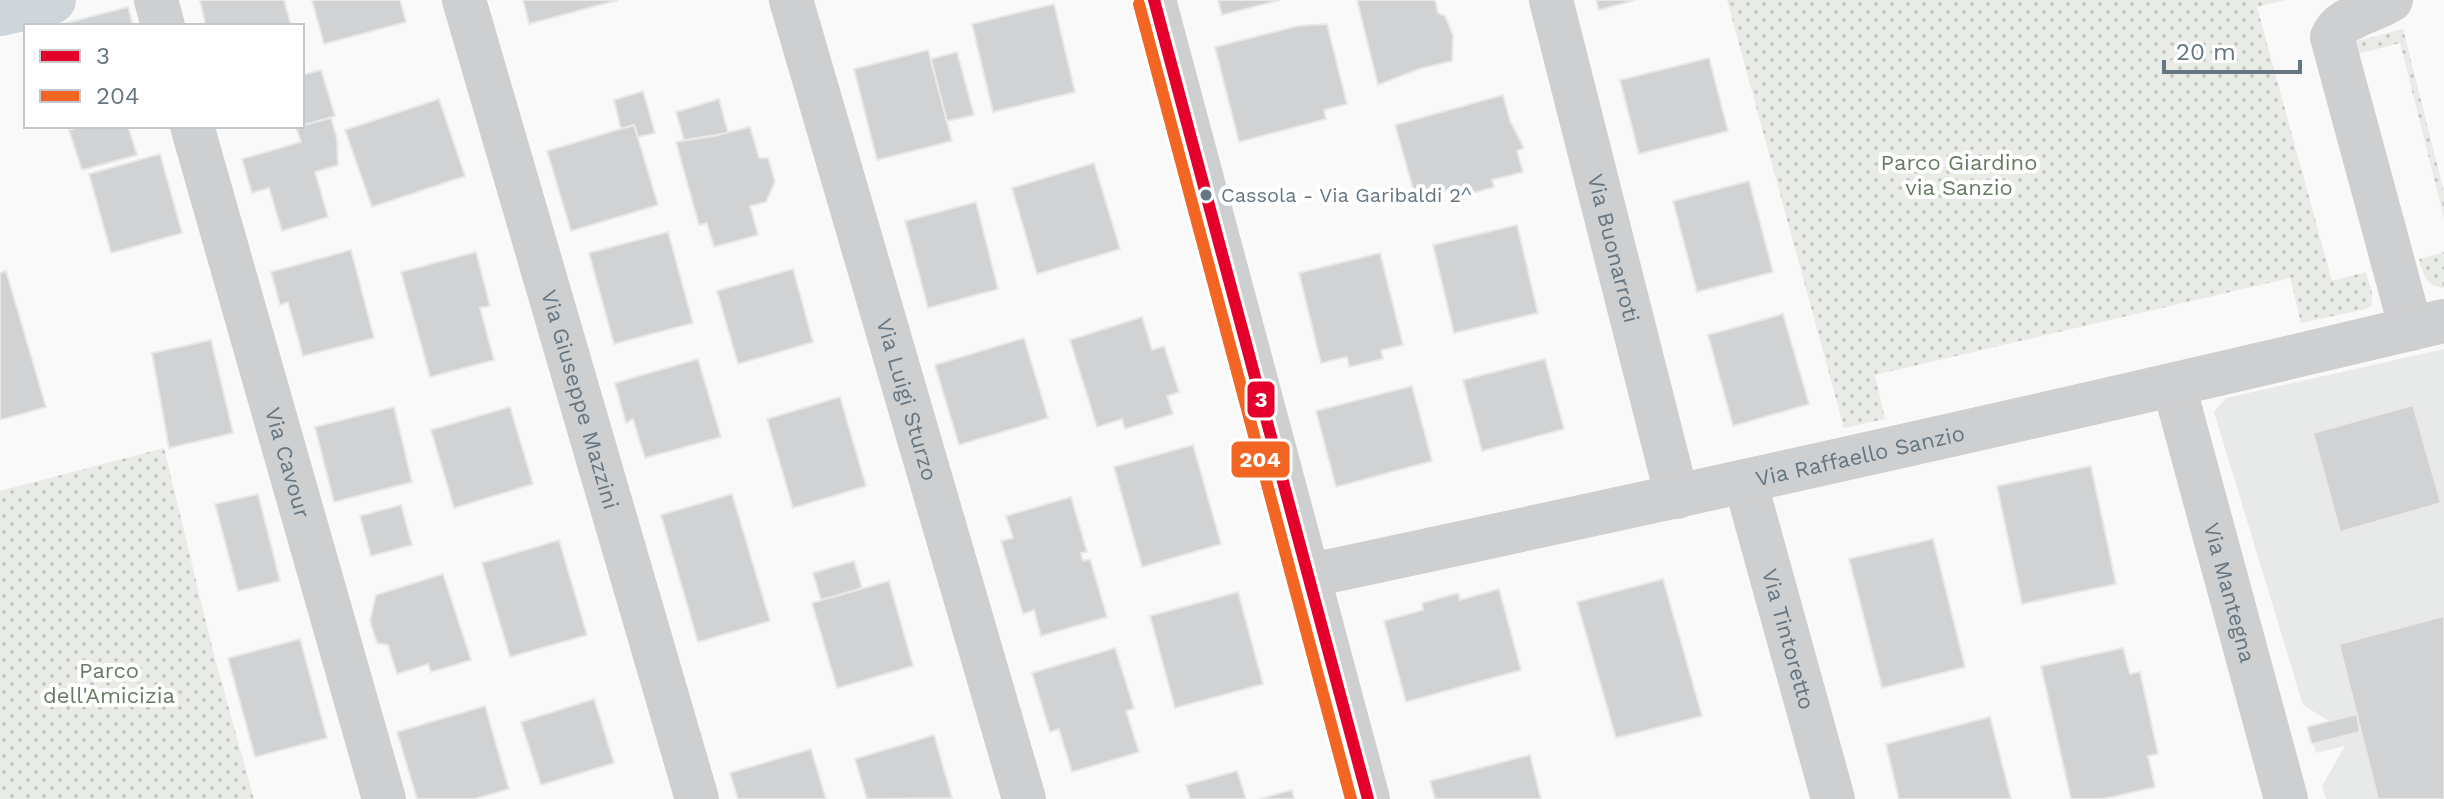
<svg xmlns="http://www.w3.org/2000/svg" width="2444" height="799" font-family="'Work Sans',sans-serif">
	<style>
		.built { fill: #e8e9e9 }
		.green { fill: url(#green-dots) }
		.lines { fill: none; stroke-linecap: round; stroke-linejoin: round }
		.canal { stroke: #ced6d9; stroke-width: 48 }
		.building { fill: #d0d2d3; stroke: #e8e8e8; stroke-width: 2 }
		.minor { stroke: #cecfd0; stroke-width: 44 }
		.bus-1-casing { stroke: #fff; stroke-width: 18 }
		.bus-2-casing { stroke: #fff; stroke-width: 18 }
		.bus-1 { stroke: #e4002b; stroke-width: 12 }
		.bus-2 { stroke: #f26522; stroke-width: 12 }
		.bus-dot { fill: #657683; stroke: #fff; stroke-width: 3 }
		.labels { text-anchor: middle; dominant-baseline: central; stroke-width: 8; stroke-linejoin: round; paint-order: stroke }
		.bus-label { font-size: 20px; fill: #657683; stroke: #fff; text-anchor: start }
		.park-label { font-size: 22px; fill: #687a64; stroke: #fff }
		.street-label { font-size: 22px; fill: #657683; stroke: #fff }
		.line-badge { stroke: #fff; stroke-width: 3 }
		.badge-label { font-size: 22px; text-anchor: middle; font-weight: bold; fill: #fff }
	</style>
	<defs>
		<pattern id="green-dots" width="8" height="8" patternUnits="userSpaceOnUse" patternTransform="scale(2)"><rect width="8" height="8" fill="#e8ebe6"/><path d="M2 2h.1M6 6h.1" fill="none" stroke="#c0c3c0" stroke-width="1.8" stroke-linecap="round"/></pattern>
	</defs>
	<rect width="100%" height="100%" fill="#f9f9f9"/>
	<polygon class="built" points="2444,349 2444,799 2326,799 2322,786 2345,746 2316,753 2311,735 2339,727 2303,705 2214,412 2226,398"/>
	<g class="green">
		<polygon points="1727,0 2285,0 2257,7 2332,281 2366,272 2372,293 2372,305 2366,309 2301,323 2290,278 1875,375 1885,419 1844,428"/>
		<polygon points="2403,29 2444,192 2444,218 2400,43 2357,54 2354,42"/>
		<path d="M2444 252V288C2426 286 2423 275 2419 259Z"/>
		<polygon points="164,448 213,651 254,799 0,799 0,491"/>
	</g>
	<g class="lines">
		<polyline class="canal" points="0,12 52,0"/>
	</g>
	<g class="building">
		<polygon points="200,0 284,0 291,26 206,26"/>
		<polygon points="312,0 400,0 406,22 324,44"/>
		<polygon points="523,0 618,0 529,24"/>
		<polygon points="1218,0 1280,0 1222,15"/>
		<polygon points="1357,0 1435,0 1438,13 1445,16 1453,35 1452,61 1419,69 1378,85"/>
		<polygon points="1596,0 1635,0 1599,10"/>
		<polygon points="1054,4 1075,92 993,112 972,24"/>
		<polygon points="128,7 133,26 55,26"/>
		<polygon points="1327,24 1347,104 1324,110 1326,119 1239,142 1215,47 1298,26"/>
		<polygon points="928,50 952,141 877,160 854,69"/>
		<polygon points="957,52 974,115 947,121 931,59"/>
		<polygon points="1709,58 1728,131 1639,154 1620,80"/>
		<polygon points="321,70 335,116 302,126 302,75"/>
		<polygon points="643,91 655,133 638,137 634,125 621,129 614,100"/>
		<polygon points="1503,95 1510,121 1524,148 1517,151 1523,172 1492,180 1494,187 1463,196 1460,187 1416,199 1395,125"/>
		<polygon points="439,99 465,176 372,207 345,130"/>
		<polygon points="719,99 728,133 684,140 676,112"/>
		<polygon points="331,118 337,139 338,165 315,172 328,217 282,231 269,188 252,193 242,159 301,142 296,127"/>
		<polygon points="634,125 658,205 571,231 547,151"/>
		<polygon points="73,126 128,126 137,155 82,170 69,130 74,129"/>
		<polygon points="750,127 759,158 768,158 775,182 766,202 750,206 758,235 714,247 707,223 699,225 676,142 714,136"/>
		<polygon points="160,154 182,233 111,253 89,174"/>
		<polygon points="1094,163 1120,249 1037,274 1012,188"/>
		<polygon points="1749,181 1773,272 1697,292 1673,201"/>
		<polygon points="976,202 998,289 928,308 905,221"/>
		<polygon points="1517,225 1538,313 1454,333 1433,245"/>
		<polygon points="668,232 693,323 614,344 589,253"/>
		<polygon points="351,250 374,338 303,356 288,302 280,305 271,272"/>
		<polygon points="476,252 490,306 480,308 494,360 430,377 401,272"/>
		<polygon points="1380,253 1403,345 1381,350 1383,359 1349,367 1347,357 1321,363 1299,273"/>
		<polygon points="793,269 813,342 738,364 717,291"/>
		<polygon points="6,271 46,407 0,420 0,273"/>
		<polygon points="1783,314 1809,404 1733,426 1708,335"/>
		<polygon points="1142,317 1152,350 1164,346 1179,392 1167,396 1173,414 1125,429 1122,419 1097,427 1070,340"/>
		<polygon points="1024,338 1048,418 959,445 935,365"/>
		<polygon points="211,340 233,433 169,448 152,353"/>
		<polygon points="698,359 721,437 645,458 633,419 626,423 615,383"/>
		<polygon points="1545,359 1564,429 1482,451 1463,380"/>
		<polygon points="1412,386 1432,461 1336,487 1316,411"/>
		<polygon points="840,397 866,486 793,508 767,419"/>
		<polygon points="2413,405 2441,503 2340,532 2313,433"/>
		<polygon points="394,407 412,482 334,502 315,427"/>
		<polygon points="510,407 533,484 454,508 431,430"/>
		<polygon points="1193,445 1221,544 1142,567 1114,467"/>
		<polygon points="2091,466 2116,584 2022,604 1997,486"/>
		<polygon points="258,494 280,581 238,591 215,504"/>
		<polygon points="732,494 770,621 698,642 661,515"/>
		<polygon points="1071,497 1087,552 1081,553 1083,561 1090,559 1107,617 1041,636 1034,610 1023,614 1001,541 1013,538 1006,516"/>
		<polygon points="401,505 412,545 371,556 360,516"/>
		<polygon points="1933,539 1965,667 1882,688 1849,559"/>
		<polygon points="559,540 587,635 510,657 482,563"/>
		<polygon points="854,561 862,588 821,600 813,573"/>
		<polygon points="443,574 471,660 431,672 428,664 397,674 388,645 377,643 370,621 376,595"/>
		<polygon points="1663,579 1702,716 1616,738 1577,602"/>
		<polygon points="889,581 913,666 837,688 812,603"/>
		<polygon points="1499,589 1521,670 1406,702 1384,621 1423,610 1422,603 1458,593 1460,600"/>
		<polygon points="1238,592 1263,684 1175,708 1150,616"/>
		<polygon points="2444,616 2444,799 2378,799 2339,644"/>
		<polygon points="300,639 327,738 255,757 228,658"/>
		<polygon points="1115,648 1134,708 1126,711 1139,752 1072,772 1059,729 1050,732 1032,673"/>
		<polygon points="2123,648 2130,674 2140,672 2158,754 2148,756 2155,787 2103,799 2071,799 2041,666"/>
		<polygon points="594,699 614,763 541,785 521,722"/>
		<polygon points="485,706 509,789 474,799 417,799 397,732"/>
		<polygon points="2357,714 2360,732 2312,744 2307,727"/>
		<polygon points="1990,717 2011,799 1899,799 1886,744"/>
		<polygon points="934,735 952,798 867,799 855,759"/>
		<polygon points="811,749 826,799 738,799 730,773"/>
		<polygon points="1530,755 1541,799 1435,799 1430,781"/>
		<polygon points="1237,771 1246,799 1190,799 1186,785"/>
		<polygon points="1292,790 1294,799 1259,799"/>
	</g>
	<g class="lines">
		<g class="minor">
			<polyline points="156,0 163,26"/>
			<path id="s1" d="M464 0 697 799"/>
			<path id="s2" d="M791 0 1024 799"/>
			<polyline points="1154,0 1368,799"/>
			<path id="s3" d="M1551 0 1677 497"/>
			<path d="M2391 0C2373 12 2340 16 2332 37L2411 329"/>
			<path id="s4" d="M192 126 384 799"/>
			<path id="s5" d="M2174 386 2286 799"/>
			<path id="s6" d="M1745 481 1833 799"/>
			<path id="s7" d="M1307 576C1687 495 2066 411 2444 321"/>
		</g>
		<defs>
			<polyline id="bus-1" points="1154,0 1368,799"/>
			<polyline id="bus-2" points="1139,4 1351,799"/>
		</defs>
		<use href="#bus-1" class="bus-1-casing"/>
		<use href="#bus-2" class="bus-2-casing"/>
		<use href="#bus-1" class="bus-1"/>
		<use href="#bus-2" class="bus-2"/>
	</g>
	<circle class="bus-dot" cx="1206" cy="195" r="7"/>
	<g class="labels">
		<g class="bus-label">
			<text x="1221" y="195">Cassola - Via Garibaldi 2^</text>
		</g>
		<g class="park-label">
			<text x="1959" y="162">Parco Giardino<tspan x="1959" dy="25">via Sanzio</tspan></text>
			<text x="109" y="670">Parco<tspan x="109" dy="25">dell'Amicizia</tspan></text>
		</g>
		<g class="street-label">
			<text stroke="none"><textPath href="#s3" startOffset="256">Via Buonarroti</textPath></text>
			<text stroke="none"><textPath href="#s1" startOffset="416">Via Giuseppe Mazzini</textPath></text>
			<text stroke="none"><textPath href="#s2" startOffset="416">Via Luigi Sturzo</textPath></text>
			<text stroke="none"><textPath href="#s7" startOffset="566">Via Raffaello Sanzio</textPath></text>
			<text stroke="none"><textPath href="#s4" startOffset="350">Via Cavour</textPath></text>
			<text stroke="none"><textPath href="#s5" startOffset="214">Via Mantegna</textPath></text>
			<text stroke="none"><textPath href="#s6" startOffset="164">Via Tintoretto</textPath></text>
		</g>
	</g>
	<g class="line-badge">
		<rect x="1246" y="380" width="30" height="39" rx="8" fill="#e4002b"/>
		<rect x="1230" y="440" width="61" height="39" rx="8" fill="#f26522"/>
	</g>
	<g class="badge-label">
		<text x="1261" y="407">3</text>
		<text x="1260" y="467">204</text>
	</g>
	<rect x="24" y="24" width="280" height="104" fill="#ffffff" stroke="#c1c8cd" stroke-width="2"/>
	<rect x="40" y="50" width="40" height="12" fill="#e4002b" stroke="#c1c8cd" stroke-width="2"/>
	<text x="96" y="64" font-size="24" fill="#657683">3</text>
	<rect x="40" y="90" width="40" height="12" fill="#f26522" stroke="#c1c8cd" stroke-width="2"/>
	<text x="96" y="104" font-size="24" fill="#657683">204</text>
	<path d="M2164 60v12h136v-12" fill="none" stroke="#657683" stroke-width="4"/>
	<text x="2176" y="60" font-size="24" fill="#657683" stroke="#ffffff" stroke-width="6" paint-order="stroke">20 m</text>
</svg>
